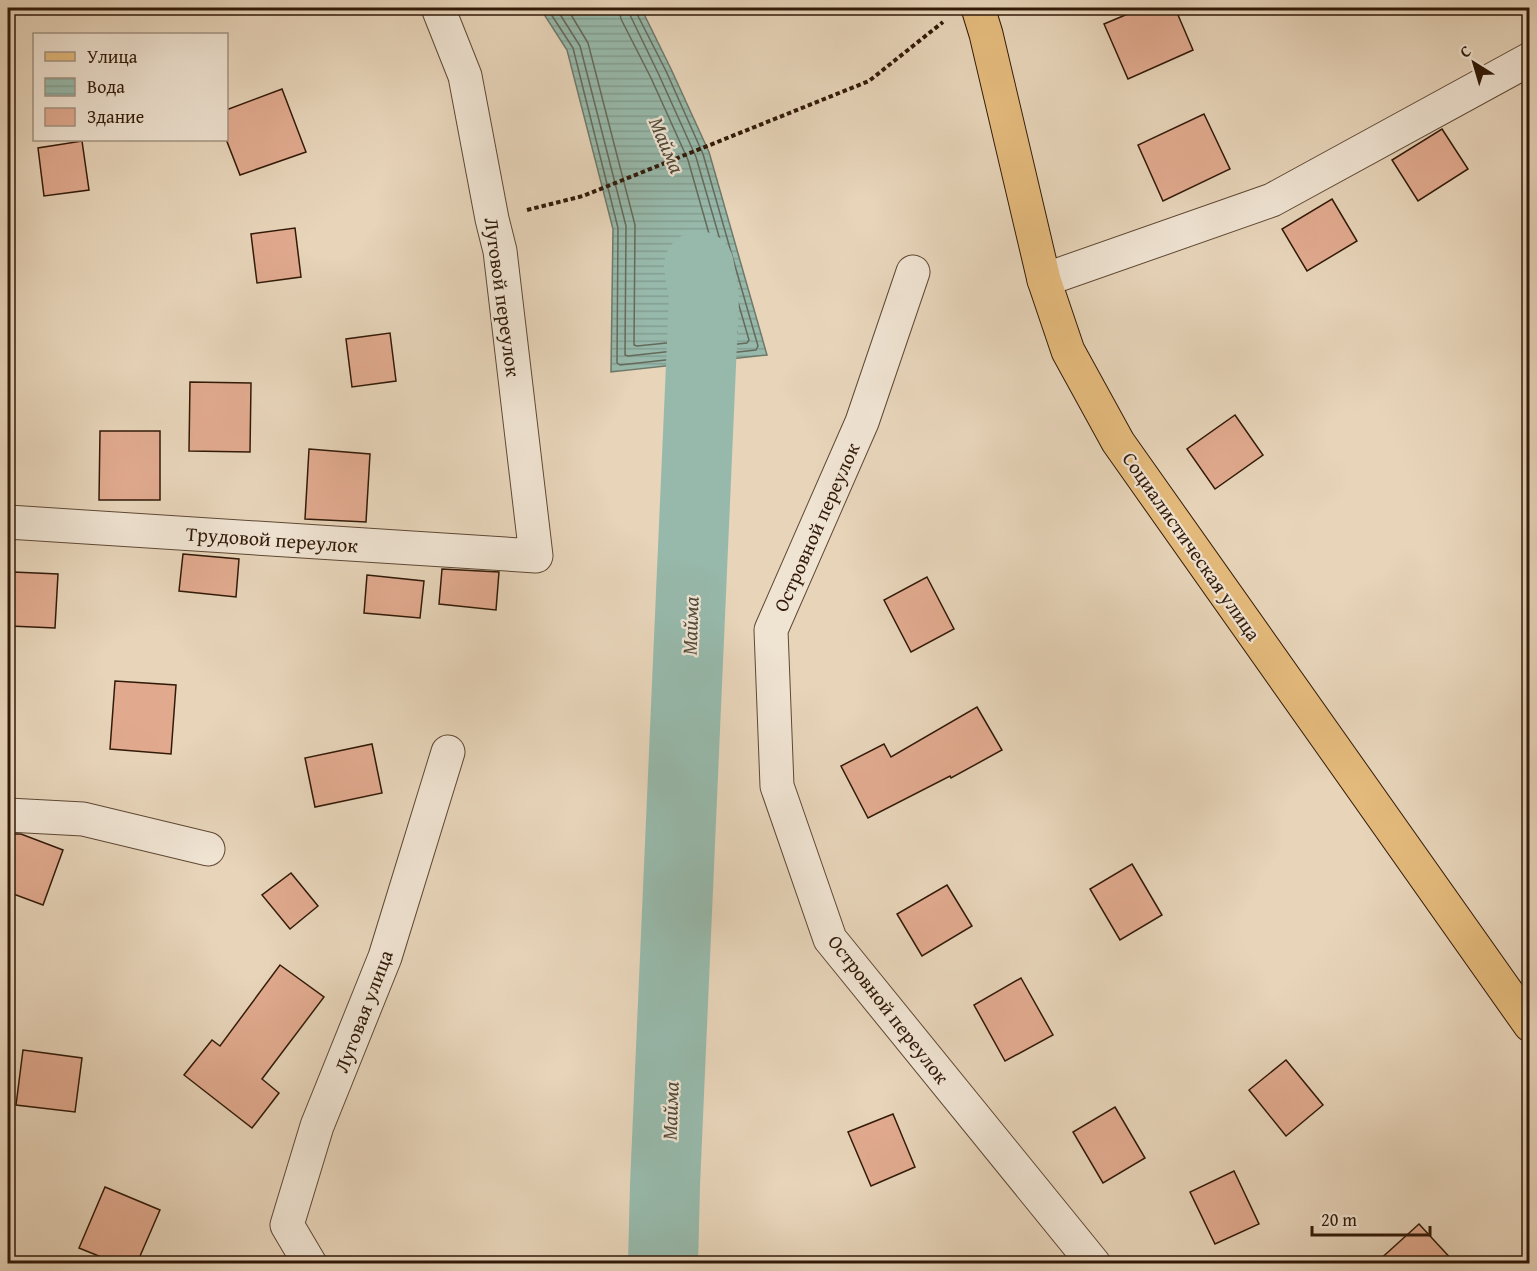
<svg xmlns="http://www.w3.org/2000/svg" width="1537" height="1271" font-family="'Gentium Book Plus',serif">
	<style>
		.water { fill: url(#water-rules); stroke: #6f796a; stroke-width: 1.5 }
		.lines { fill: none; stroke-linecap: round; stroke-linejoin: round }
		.shore { stroke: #646a5a; stroke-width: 1.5 }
		.river { stroke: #97b9ab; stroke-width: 70 }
		.building { fill: #e1aa8f; stroke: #321a08; stroke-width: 1.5 }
		.minor-casing { stroke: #5f4834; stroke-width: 35 }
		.major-casing { stroke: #321a08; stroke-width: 35 }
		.path { stroke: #321a08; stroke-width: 4; stroke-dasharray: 4.5 3; stroke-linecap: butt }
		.minor { stroke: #efe3d2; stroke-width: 33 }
		.major { stroke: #e4ba7c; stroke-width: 33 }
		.labels { text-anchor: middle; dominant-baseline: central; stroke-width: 4.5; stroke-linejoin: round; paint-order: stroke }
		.street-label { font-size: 20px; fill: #321a08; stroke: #efe3d2 }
		.water-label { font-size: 21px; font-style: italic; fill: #504a39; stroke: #efe3d2 }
	</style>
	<defs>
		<pattern id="water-rules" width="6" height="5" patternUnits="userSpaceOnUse" patternTransform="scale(1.5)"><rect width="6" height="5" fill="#97b9ab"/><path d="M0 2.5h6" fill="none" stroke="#839e92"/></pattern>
	</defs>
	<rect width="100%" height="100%" fill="#e7d4b9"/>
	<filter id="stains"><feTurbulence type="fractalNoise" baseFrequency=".00333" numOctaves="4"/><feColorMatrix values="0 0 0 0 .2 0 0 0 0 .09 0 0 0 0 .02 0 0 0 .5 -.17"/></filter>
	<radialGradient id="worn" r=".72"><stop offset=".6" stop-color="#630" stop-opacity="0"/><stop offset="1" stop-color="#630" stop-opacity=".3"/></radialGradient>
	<polygon class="water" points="540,8 641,8 671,69 709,152 767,355 611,372 613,229 567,50"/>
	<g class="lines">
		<g class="shore">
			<polyline points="547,8 573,48 618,228 617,363 620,365 756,350 758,346 703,154 666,71 636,12 636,8"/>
			<polyline points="556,8 580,46 626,226 625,355 628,356 747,343 749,340 696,157 659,75 630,15 628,8"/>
			<polyline points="567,8 588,43 635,225 634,345 637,346 735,336 737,332 688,160 651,78 621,19 619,8"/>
		</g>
		<polyline class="river" points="663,1264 665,1185 704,297 699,266"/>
	</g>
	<g class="building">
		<polygon points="1142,8 1175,8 1193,50 1128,79 1104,24"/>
		<polygon points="282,89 306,152 240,175 226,139 226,110"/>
		<polygon points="1204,114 1230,169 1163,201 1138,145"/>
		<polygon points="1442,129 1468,169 1418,201 1392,160"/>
		<polygon points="82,141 89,190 44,196 38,148"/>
		<polygon points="1332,199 1357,241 1307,271 1282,229"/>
		<polygon points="295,228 301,277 257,283 251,234"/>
		<polygon points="390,333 396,381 352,387 346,339"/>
		<polygon points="190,382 251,383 250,452 189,451"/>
		<polygon points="1235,415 1263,455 1215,489 1187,449"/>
		<polygon points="100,431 160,431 160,500 99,500"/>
		<polygon points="309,449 370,454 366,522 305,519"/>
		<polygon points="183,554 239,559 236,597 179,591"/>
		<polygon points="442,569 499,572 496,610 439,604"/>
		<polygon points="13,572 58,574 55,628 10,626"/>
		<polygon points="367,575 424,581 420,618 364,613"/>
		<polygon points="927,577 954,629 911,652 884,600"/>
		<polygon points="115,681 176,685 171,754 110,749"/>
		<polygon points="977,707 1002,750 951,778 950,776 868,818 841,766 884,744 891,757"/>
		<polygon points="372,744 382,793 315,807 305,758"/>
		<polygon points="8,834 21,834 63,850 43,905 8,892"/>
		<polygon points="1132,864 1162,915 1120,940 1090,889"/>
		<polygon points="291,873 318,906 290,929 262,895"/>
		<polygon points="947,885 972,926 922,956 897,914"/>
		<polygon points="280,965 324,997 262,1079 279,1093 252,1128 184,1075 212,1040 220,1046"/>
		<polygon points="1021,978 1053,1035 1005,1061 974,1005"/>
		<polygon points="23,1050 82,1058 75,1112 16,1105"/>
		<polygon points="1286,1060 1323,1105 1286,1136 1249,1090"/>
		<polygon points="1115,1107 1145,1158 1103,1183 1073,1132"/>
		<polygon points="893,1114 915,1167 871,1186 848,1132"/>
		<polygon points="1234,1171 1259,1224 1215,1244 1190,1192"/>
		<polygon points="105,1187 160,1210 137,1263 116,1263 79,1248"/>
		<polygon points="1419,1224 1455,1263 1376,1263"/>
	</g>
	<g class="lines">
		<defs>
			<g id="minor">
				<polyline points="913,272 862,422 771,630 777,786 830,939 1094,1264"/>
				<polyline points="1044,280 1272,200 1530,59"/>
				<polyline points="8,522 536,556 500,251 492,219 465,76 438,8"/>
				<polyline points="8,815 83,819 208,849"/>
				<polyline points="310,1264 287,1225 317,1126 385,957 448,752"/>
			</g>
			<polyline id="major" points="978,8 986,34 1044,280 1068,351 1118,442 1530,1025"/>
		</defs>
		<use href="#minor" class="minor-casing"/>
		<use href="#major" class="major-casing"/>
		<polyline class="path" points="527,210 583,196 869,81 943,22"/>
		<use href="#minor" class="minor"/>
		<use href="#major" class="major"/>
	</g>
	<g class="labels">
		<g class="street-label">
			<text transform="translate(503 297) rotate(82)">Луговой переулок</text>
			<text transform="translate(816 527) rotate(-66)">Островной переулок</text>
			<text transform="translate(272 539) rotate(4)">Трудовой переулок</text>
			<text transform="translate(1192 546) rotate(55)">Социалистическая улица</text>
			<text transform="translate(889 1009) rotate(52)">Островной переулок</text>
			<text transform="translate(363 1011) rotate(-69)">Луговая улица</text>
		</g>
		<g class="water-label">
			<text transform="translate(667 145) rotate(67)">Майма</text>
			<text transform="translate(690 626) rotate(-88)">Майма</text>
			<text transform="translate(670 1111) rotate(-88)">Майма</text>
		</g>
	</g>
	<rect width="1537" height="1271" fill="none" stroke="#e7d4b9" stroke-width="30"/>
	<rect x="9" y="9" width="1519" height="1253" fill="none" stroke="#321a08" stroke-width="3"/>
	<rect x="15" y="15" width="1507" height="1241" fill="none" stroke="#321a08" stroke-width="1.5"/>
	<rect x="33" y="33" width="195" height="108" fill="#efe3d2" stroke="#a39381" stroke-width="1.5"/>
	<rect x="45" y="52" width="30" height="9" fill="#e4ba7c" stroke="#a39381" stroke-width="1.5"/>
	<text x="87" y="63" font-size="18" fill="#321a08">Улица</text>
	<rect x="45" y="78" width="30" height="18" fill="url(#water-rules)" stroke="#a39381" stroke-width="1.5"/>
	<text x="87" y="93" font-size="18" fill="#321a08">Вода</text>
	<rect x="45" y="108" width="30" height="18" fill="#e1aa8f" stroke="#a39381" stroke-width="1.5"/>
	<text x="87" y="123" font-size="18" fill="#321a08">Здание</text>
	<g transform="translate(1474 63) rotate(323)" stroke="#efe3d2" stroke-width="4.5" paint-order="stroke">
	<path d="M0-4.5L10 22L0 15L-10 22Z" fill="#321a08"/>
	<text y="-9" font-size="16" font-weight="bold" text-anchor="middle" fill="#321a08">С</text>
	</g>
	<path d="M1312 1226v9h118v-9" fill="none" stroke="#321a08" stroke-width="3"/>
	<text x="1321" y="1226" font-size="18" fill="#321a08" stroke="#efe3d2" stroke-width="4.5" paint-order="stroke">20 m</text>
	<rect width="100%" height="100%" filter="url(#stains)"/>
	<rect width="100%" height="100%" fill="url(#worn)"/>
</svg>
